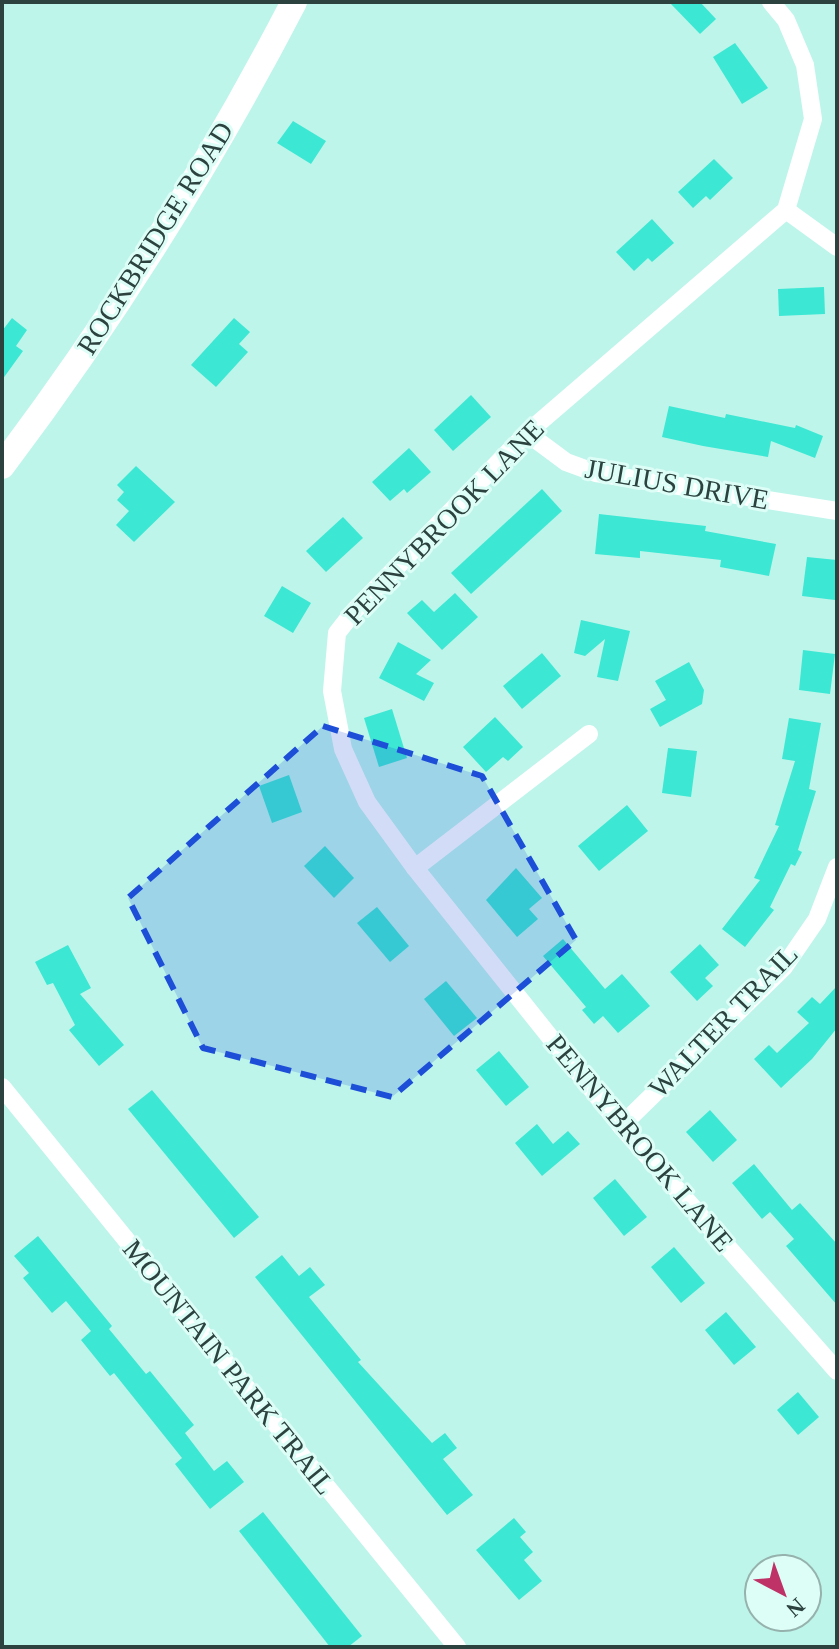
<svg xmlns="http://www.w3.org/2000/svg" width="839" height="1649" font-family="'Times New Roman',serif">
	<style>
		.building { fill: #3ce8d3 }
		.lines { fill: none; stroke-linecap: round; stroke-linejoin: round }
		.street { stroke: #fff; stroke-width: 18 }
		.secondary { stroke: #fff; stroke-width: 26 }
		.marked { fill: #1d4ed8; fill-opacity: 0.2; stroke: #1d4ed8; stroke-width: 6; stroke-dasharray: 16 10; stroke-linejoin: round }
		.labels { text-anchor: middle; dominant-baseline: central; stroke-width: 6; stroke-linejoin: round; paint-order: stroke }
		.street-label { font-size: 28px; fill: #2c423e; stroke: #ddfdf7 }
	</style>
	<rect width="100%" height="100%" fill="#bef5eb"/>
	<g class="building">
		<polygon points="669,2 700,2 716,19 700,34"/>
		<polygon points="735,43 768,88 742,104 713,57"/>
		<polygon points="293,121 326,141 311,164 277,143"/>
		<polygon points="714,159 733,178 710,200 706,196 693,208 678,192"/>
		<polygon points="652,219 674,243 652,262 648,258 634,271 616,252"/>
		<polygon points="824,287 825,314 779,316 778,289"/>
		<polygon points="12,318 27,330 16,346 23,351 2,380 2,331"/>
		<polygon points="234,318 250,332 239,344 248,352 216,387 191,365"/>
		<polygon points="471,395 491,417 453,451 434,430"/>
		<polygon points="669,406 725,418 726,414 795,428 796,425 823,436 815,458 771,441 768,457 703,446 662,437"/>
		<polygon points="409,448 431,472 407,493 404,489 390,501 372,482"/>
		<polygon points="136,466 175,502 134,542 116,525 129,511 117,500 124,492 117,485"/>
		<polygon points="542,489 562,511 471,594 451,573"/>
		<polygon points="599,514 706,526 705,531 776,544 769,576 720,567 721,560 640,551 640,558 595,554"/>
		<polygon points="343,517 363,538 326,572 306,551"/>
		<polygon points="807,557 837,560 835,600 802,596"/>
		<polygon points="282,586 311,603 293,633 264,616"/>
		<polygon points="455,593 478,617 442,650 407,613 422,600 434,612"/>
		<polygon points="581,620 630,631 618,681 597,677 605,639 585,656 574,653"/>
		<polygon points="398,642 431,660 416,674 434,683 424,701 379,678"/>
		<polygon points="803,650 835,654 830,694 799,690"/>
		<polygon points="542,653 561,676 522,709 503,686"/>
		<polygon points="689,662 704,690 702,704 660,727 650,709 666,700 655,681"/>
		<polygon points="392,709 407,758 379,767 364,718"/>
		<polygon points="495,717 523,747 508,761 503,757 486,772 463,747"/>
		<polygon points="789,718 821,723 809,789 816,791 798,850 802,852 795,866 791,864 770,907 774,910 745,947 722,929 760,880 754,878 779,826 775,825 795,761 782,759"/>
		<polygon points="668,748 697,751 691,797 662,793"/>
		<polygon points="289,775 302,812 272,823 259,786"/>
		<polygon points="627,805 648,831 599,871 578,846"/>
		<polygon points="325,846 354,878 334,898 304,866"/>
		<polygon points="516,868 542,898 529,909 538,919 517,937 486,900"/>
		<polygon points="377,907 409,946 390,962 357,923"/>
		<polygon points="563,939 605,989 622,974 650,1006 618,1033 603,1016 594,1024 582,1010 586,1007 543,956"/>
		<polygon points="700,944 719,965 705,978 713,986 697,1001 670,972"/>
		<polygon points="68,945 91,988 80,994 124,1045 99,1066 69,1030 75,1025 53,983 47,985 35,962"/>
		<polygon points="446,981 477,1018 454,1036 424,999"/>
		<polygon points="837,986 837,1028 812,1059 781,1088 754,1059 769,1045 777,1053 809,1023 797,1012 812,997 820,1004"/>
		<polygon points="499,1051 529,1087 506,1106 476,1070"/>
		<polygon points="152,1090 259,1217 234,1238 128,1109"/>
		<polygon points="710,1110 737,1140 713,1162 686,1132"/>
		<polygon points="537,1124 553,1144 568,1131 580,1144 542,1176 515,1143"/>
		<polygon points="754,1164 792,1210 800,1203 837,1244 837,1305 786,1246 794,1239 770,1212 762,1219 732,1183"/>
		<polygon points="615,1179 647,1217 624,1236 593,1198"/>
		<polygon points="38,1236 112,1326 109,1329 146,1374 150,1371 194,1425 185,1433 214,1471 227,1461 244,1482 210,1509 175,1464 182,1458 114,1373 110,1376 81,1340 91,1331 66,1301 52,1313 23,1278 29,1273 14,1256"/>
		<polygon points="674,1247 705,1283 681,1303 651,1267"/>
		<polygon points="282,1255 299,1276 310,1267 325,1285 309,1297 361,1360 358,1362 432,1443 445,1433 457,1448 443,1459 473,1495 447,1515 255,1277"/>
		<polygon points="726,1312 756,1347 734,1365 705,1330"/>
		<polygon points="798,1392 819,1417 798,1435 777,1410"/>
		<polygon points="263,1512 362,1636 348,1647 330,1647 239,1531"/>
		<polygon points="514,1518 526,1532 520,1537 533,1552 524,1560 542,1581 519,1600 476,1550"/>
	</g>
	<g class="lines">
		<g class="street">
			<polyline points="771,2 786,20 805,65 813,119 786,210 527,433 355,610 337,633 332,691 343,749 367,802 415,868 621,1126 837,1371"/>
			<polyline points="786,210 837,247"/>
			<polyline points="527,433 566,462 596,473 837,511"/>
			<polyline points="415,868 589,734"/>
			<polyline points="2,1087 457,1647"/>
			<polyline points="621,1126 784,967 817,919 837,867"/>
		</g>
		<path class="secondary" d="M2 466C112 320 210 164 294 2"/>
	</g>
	<path class="marked" d="M323 726 482 776 576 940 392 1097 203 1048 128 898Z"/>
	<g class="labels">
		<g class="street-label">
			<text transform="translate(155 238) rotate(-58)">ROCKBRIDGE ROAD</text>
			<text transform="translate(677 484) rotate(10)">JULIUS DRIVE</text>
			<text transform="translate(444 522) rotate(-46)">PENNYBROOK LANE</text>
			<text transform="translate(723 1021) rotate(-46)">WALTER TRAIL</text>
			<text transform="translate(640 1143) rotate(50)">PENNYBROOK LANE</text>
			<text transform="translate(229 1367) rotate(51)">MOUNTAIN PARK TRAIL</text>
		</g>
	</g>
	<rect width="839" height="1649" fill="none" stroke="#2c423e" stroke-width="8"/>
	<g transform="translate(783 1593) rotate(139)"><circle r="38" fill="#ddfdf7" stroke="#96b2ad" stroke-width="2"/>
	<path d="M0-6L14 30L0 20L-14 30Z" fill="#be3267"/>
	<text y="-12" font-size="22" font-weight="bold" text-anchor="middle" fill="#2c423e">N</text>
	</g>
</svg>
